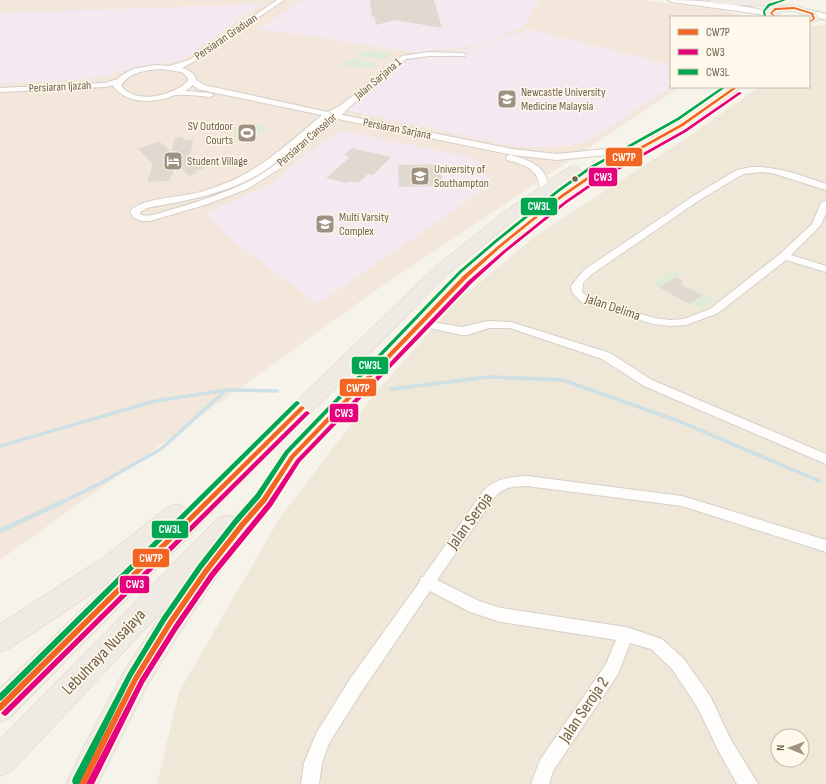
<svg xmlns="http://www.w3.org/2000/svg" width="826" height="784" font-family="'Sofia Sans Condensed',sans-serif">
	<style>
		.residential { fill: #efe7d8; fill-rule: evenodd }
		.commercial { fill: #f3e6db }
		.education { fill: #f4e9f1 }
		.green { fill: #e0ecd5 }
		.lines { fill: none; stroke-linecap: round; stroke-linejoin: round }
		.stream-far1 { stroke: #cce0e5; stroke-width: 3.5 }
		.stream { stroke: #cce0e5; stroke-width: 4.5 }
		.building { fill: #dfd9d0 }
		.street-casing { stroke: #d5d0c8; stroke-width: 2 }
		.secondary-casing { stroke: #d5d0c8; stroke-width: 2 }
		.highway-casing { stroke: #d4cec6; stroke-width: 1 }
		.street { fill: #fefdfc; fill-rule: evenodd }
		.secondary { fill: #fefdfc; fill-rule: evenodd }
		.highway { fill: #f0eae4; fill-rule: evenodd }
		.bus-1-casing { stroke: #fef9ea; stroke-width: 3 }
		.bus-2-casing { stroke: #fef9ea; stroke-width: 3 }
		.bus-3-casing { stroke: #fef9ea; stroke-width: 3 }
		.bus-1 { fill: #f26522; fill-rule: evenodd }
		.bus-2 { fill: #e5007d; fill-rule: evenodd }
		.bus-3 { fill: #00a651; fill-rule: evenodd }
		.bus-dot { fill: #715e4c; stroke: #fef9ea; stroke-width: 1.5 }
		.labels { text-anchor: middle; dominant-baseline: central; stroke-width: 3; stroke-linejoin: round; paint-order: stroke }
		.far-street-label { font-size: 12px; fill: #715e4c; stroke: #fef9ea }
		.far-poi-label { font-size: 12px; fill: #715e4c; stroke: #fef9ea; text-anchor: start }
		.street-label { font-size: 14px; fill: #715e4c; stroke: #fef9ea }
		.near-street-label { font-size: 17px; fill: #715e4c; stroke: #fef9ea }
		.line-badge { stroke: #fef9ea; stroke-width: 1.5 }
		.badge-label { font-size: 11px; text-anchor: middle; font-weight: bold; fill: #fff }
	</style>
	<rect width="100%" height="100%" fill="#f6f3ea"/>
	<path class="residential" d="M826 25V784H157L179 692 281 516 374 395 455 303 537 235 688 137 759 87H809V26ZM778 736H802V760H778Z"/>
	<polygon class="commercial" points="0,0 645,0 720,10 750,17 671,17 671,87 680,87 379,288 0,560"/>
	<g class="education">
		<polygon points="302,0 540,0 523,27 490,41 463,48 414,52 259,29"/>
		<polygon points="262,4 179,62 143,65 109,75 86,79 0,84 0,13"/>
		<polygon points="529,29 671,65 671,87 586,143 553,147 518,147 345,110 417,53 466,50"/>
		<polygon points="341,130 477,159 492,184 318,304 225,235 205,213 271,184 297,161"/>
	</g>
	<g class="green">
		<polygon points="367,49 390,53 383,60 358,56"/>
		<polygon points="352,58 378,63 369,69 343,65"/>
		<polygon points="260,123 267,132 256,134 258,138 247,141 244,137 237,138 230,130"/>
		<polygon points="673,270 682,274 663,289 654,284"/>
		<polygon points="702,292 715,299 702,309 689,302"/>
	</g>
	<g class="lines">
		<g class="stream-far1">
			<polyline points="391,389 489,377 563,380 681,422 819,481"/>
			<polyline points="0,446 155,401 227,390 277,391"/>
			<polyline points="60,503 101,483 161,449 226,390"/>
		</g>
		<polyline class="stream" points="0,531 62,502"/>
	</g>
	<g class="building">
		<polygon points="370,0 434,0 442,28 395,20 376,25 375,17 372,16"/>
		<polygon points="183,137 183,140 193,140 190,156 205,168 196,171 198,173 189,176 177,164 169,181 147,182 153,164 138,149 159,141 171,152 175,138"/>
		<polygon points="352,148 391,157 373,175 368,174 358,183 350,181 347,183 326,178 350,157 344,155"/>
		<polygon points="440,164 443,186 399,187 398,165"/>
		<polygon points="676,277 684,281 680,284 702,295 689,304 659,287"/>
	</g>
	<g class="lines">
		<defs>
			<g id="street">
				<path d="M277 0H284L193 62 182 68C188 69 196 74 196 80L204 85 328 112 340 106 402 56 429 52 463 53 465 54V56H429L406 59 346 110 342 115 512 149 557 154 606 149 610 152 606 155 557 160 512 155 338 119 279 169 247 189 208 204 150 221H141L133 217 130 211C141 199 176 197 192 194 202 192 212 188 221 185 260 171 291 141 322 115L211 92 198 89 193 85 185 91 210 93 214 95 210 97C199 96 187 94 176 95 173 95 170 97 167 98 148 103 126 103 113 86L114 85 105 87 0 92V88L105 83 118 79 122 75 133 69 155 65 169 66 189 60ZM161 69 182 72 188 78V81C173 96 136 105 121 86 129 72 146 70 161 69ZM330 117H331C310 138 280 163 255 178 229 192 201 201 173 209 164 211 149 219 140 214V212L147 208C189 200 235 193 271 166 291 151 310 133 330 117Z"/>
				<path d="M510 155C525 159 541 163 547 179 548 184 549 188 547 192H541C539 187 539 182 537 177 532 166 517 163 507 160L506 158 507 156Z"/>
				<path d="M751 167C777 166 801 175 826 184V190L772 173 761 172 743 174 701 199 592 274 583 283 582 292 589 298 654 318 670 320 684 319 710 309 780 254 812 224 821 203 826 200V213L821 225 791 255 826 266V272L786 260 718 313 686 325 670 326 653 324 581 302 572 292 571 286 584 270 695 195 737 170Z"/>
				<polygon points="420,320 462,327 488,321 511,322 610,353 652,380 826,454 826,464 644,386 602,359 510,328 489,328 467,335 462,335 416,325 415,323 416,321"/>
				<path d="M527 476 682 496 826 540V552L682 506 527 486C511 487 505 486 494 498L437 580 479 601 501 608 626 627 662 639 684 659 710 696 731 740 758 784H737L719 752 698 708 672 669 651 649 630 643 618 674 553 771 549 784H531L540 760 606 664 616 640 501 622 470 612 430 591 362 691 329 743 322 763 319 784H301L304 763 317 732 350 679 419 583 421 577H423L484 490C497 478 510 477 527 476Z"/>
			</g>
			<g id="secondary">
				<path d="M668 0C704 0 742 4 777 14L778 16 768 17 759 14 672 2Z"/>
				<polygon points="810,10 826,14 826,20 807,15 806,13"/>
			</g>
			<g id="highway">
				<path d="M708 0H786C778 10 727 4 713 3Z"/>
				<polygon points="794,5 816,12 820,19 809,25 809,17 793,11 778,12 781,17 769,17 766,13 771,7"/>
				<polygon points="728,87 742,87 687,128 599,177 568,199 506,250 471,281 300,463 272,507 251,532 215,579 180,632 146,688 98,784 66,784 87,740 126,668 167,606 11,772 0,776 0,739 218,518 227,515 234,517 256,493 284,451 459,273 494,242 556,193 589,171 677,122"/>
				<polygon points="573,166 578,168 581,171 578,174 515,219 447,275 10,718 0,722 0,688 111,581 33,633 10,648 0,652 0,624 104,557 168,507 177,504 186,508 435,267 503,213 568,168"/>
			</g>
		</defs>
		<use href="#street" class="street-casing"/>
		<use href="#secondary" class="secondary-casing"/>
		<use href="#highway" class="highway-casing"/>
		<use href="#street" class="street"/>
		<use href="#secondary" class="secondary"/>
		<use href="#highway" class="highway"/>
		<defs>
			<g id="bus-1">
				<polygon points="794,7 813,13 815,19 809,23 809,21 813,19 811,14 794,9 776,10 772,13 776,17 774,17 770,13 775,8"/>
				<polygon points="734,87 738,87 683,126 595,175 563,197 501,247 467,278 294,458 266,502 244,527 208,573 172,625 138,680 86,784 78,784 134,676 168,621 204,569 240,523 262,498 290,456 463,276 499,245 561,195 593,173 681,124"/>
				<polygon points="302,406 305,408 304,409 2,710 0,711 0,703 300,407"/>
			</g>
			<g id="bus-2">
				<polygon points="739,92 742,93 686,132 599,181 567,203 506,252 472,283 300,462 272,506 214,577 178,629 144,683 94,784 86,784 140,679 174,625 210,573 268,502 296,460 468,281 504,250 565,201 597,179 684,130"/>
				<polygon points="307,411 310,413 309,414 7,715 5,716 3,715 1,713 3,711 305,412"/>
			</g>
			<g id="bus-3">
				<polygon points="782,0 786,0 770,6 765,11 766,17 764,17 763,11 768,4"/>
				<polygon points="722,87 726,87 679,120 591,169 559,192 497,242 461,273 289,453 260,498 238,523 202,569 166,621 132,677 79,784 73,784 72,781 73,778 128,673 162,617 198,565 234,519 256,494 285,451 459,271 495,240 557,190 589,167 677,118"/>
				<polygon points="297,401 299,402 300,403 299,404 2,700 0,701 0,693 295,402"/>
			</g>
		</defs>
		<use href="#bus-1" class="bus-1-casing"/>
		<use href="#bus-2" class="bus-2-casing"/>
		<use href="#bus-3" class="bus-3-casing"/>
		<use href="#bus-1" class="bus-1"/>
		<use href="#bus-2" class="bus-2"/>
		<use href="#bus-3" class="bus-3"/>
	</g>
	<defs>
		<symbol id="university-square" viewBox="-11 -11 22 22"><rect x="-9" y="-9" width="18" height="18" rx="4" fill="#a09283" stroke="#fef9ea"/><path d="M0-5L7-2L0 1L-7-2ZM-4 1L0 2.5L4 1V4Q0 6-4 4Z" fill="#fff"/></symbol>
		<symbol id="stadium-square" viewBox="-11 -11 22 22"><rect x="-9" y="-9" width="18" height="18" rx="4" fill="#a09283" stroke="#fef9ea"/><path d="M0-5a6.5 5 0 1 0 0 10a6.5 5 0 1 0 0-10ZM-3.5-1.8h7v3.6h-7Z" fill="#fff"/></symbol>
		<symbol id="hotel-square" viewBox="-11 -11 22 22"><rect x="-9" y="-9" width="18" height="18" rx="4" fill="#a09283" stroke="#fef9ea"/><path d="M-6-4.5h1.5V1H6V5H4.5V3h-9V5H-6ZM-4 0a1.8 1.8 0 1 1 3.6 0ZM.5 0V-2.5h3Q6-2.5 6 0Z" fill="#fff"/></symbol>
	</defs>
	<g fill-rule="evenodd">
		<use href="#university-square" x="496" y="88" width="22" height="22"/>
		<use href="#stadium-square" x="236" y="122" width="22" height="22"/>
		<use href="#hotel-square" x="162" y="150" width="22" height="22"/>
		<use href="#university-square" x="409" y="165" width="22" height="22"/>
		<use href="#university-square" x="314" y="213" width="22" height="22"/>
	</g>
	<circle class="bus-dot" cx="575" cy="179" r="3.5"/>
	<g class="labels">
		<g class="far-street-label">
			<text transform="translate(226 37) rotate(-34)">Persiaran Graduan</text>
			<text transform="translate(378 79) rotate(-40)">Jalan Sarjana 1</text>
			<text transform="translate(60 87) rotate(-3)">Persiaran Ijazah</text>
			<text transform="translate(397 129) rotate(11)">Persiaran Sarjana</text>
			<text transform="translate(307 140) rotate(-41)">Persiaran Canselor</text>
		</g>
		<g class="far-poi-label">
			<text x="521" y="92">Newcastle University<tspan x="521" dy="14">Medicine Malaysia</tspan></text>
			<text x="233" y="126" text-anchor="end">SV Outdoor<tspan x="233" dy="14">Courts</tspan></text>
			<text x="187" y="161">Student Village</text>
			<text x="434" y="169">University of<tspan x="434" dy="14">Southampton</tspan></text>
			<text x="339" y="217">Multi Varsity<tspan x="339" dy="14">Complex</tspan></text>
		</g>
		<g class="street-label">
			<text transform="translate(613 307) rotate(19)">Jalan Delima</text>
		</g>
		<g class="near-street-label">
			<text transform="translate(470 521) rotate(-54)">Jalan Seroja</text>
			<text transform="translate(104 652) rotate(-46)">Lebuhraya Nusajaya</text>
			<text transform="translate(584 710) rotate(-56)">Jalan Seroja 2</text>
		</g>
	</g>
	<g class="line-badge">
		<rect x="605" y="147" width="38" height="20" rx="4" fill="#f26522"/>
		<rect x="588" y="167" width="30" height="20" rx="4" fill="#e5007d"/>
		<rect x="520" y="197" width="38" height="19" rx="4" fill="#00a651"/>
		<rect x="351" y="356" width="38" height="19" rx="4" fill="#00a651"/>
		<rect x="339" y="378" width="38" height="19" rx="4" fill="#f26522"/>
		<rect x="329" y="403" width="30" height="20" rx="4" fill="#e5007d"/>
		<rect x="151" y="520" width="38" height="19" rx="4" fill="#00a651"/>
		<rect x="132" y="548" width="38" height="20" rx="4" fill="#f26522"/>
		<rect x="119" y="575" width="31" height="19" rx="4" fill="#e5007d"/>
	</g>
	<g class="badge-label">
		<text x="624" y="161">CW7P</text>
		<text x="603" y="181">CW3</text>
		<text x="539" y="210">CW3L</text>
		<text x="370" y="369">CW3L</text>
		<text x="358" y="392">CW7P</text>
		<text x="344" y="417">CW3</text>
		<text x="170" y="533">CW3L</text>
		<text x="151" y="562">CW7P</text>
		<text x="135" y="588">CW3</text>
	</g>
	<rect x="670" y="16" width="140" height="72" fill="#fef9ea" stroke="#c6bbab"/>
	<rect x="678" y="29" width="20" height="6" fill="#f26522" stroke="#c6bbab"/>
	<text x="706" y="36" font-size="12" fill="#715e4c">CW7P</text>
	<rect x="678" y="49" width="20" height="6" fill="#e5007d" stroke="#c6bbab"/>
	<text x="706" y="56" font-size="12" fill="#715e4c">CW3</text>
	<rect x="678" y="69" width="20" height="6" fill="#00a651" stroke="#c6bbab"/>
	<text x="706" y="76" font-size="12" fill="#715e4c">CW3L</text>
	<g transform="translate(790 748) rotate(271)"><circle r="19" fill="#fef9ea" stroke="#c6bbab"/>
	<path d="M0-3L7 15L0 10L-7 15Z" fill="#a09283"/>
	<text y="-6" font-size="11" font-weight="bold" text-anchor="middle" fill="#715e4c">N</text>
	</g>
</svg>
